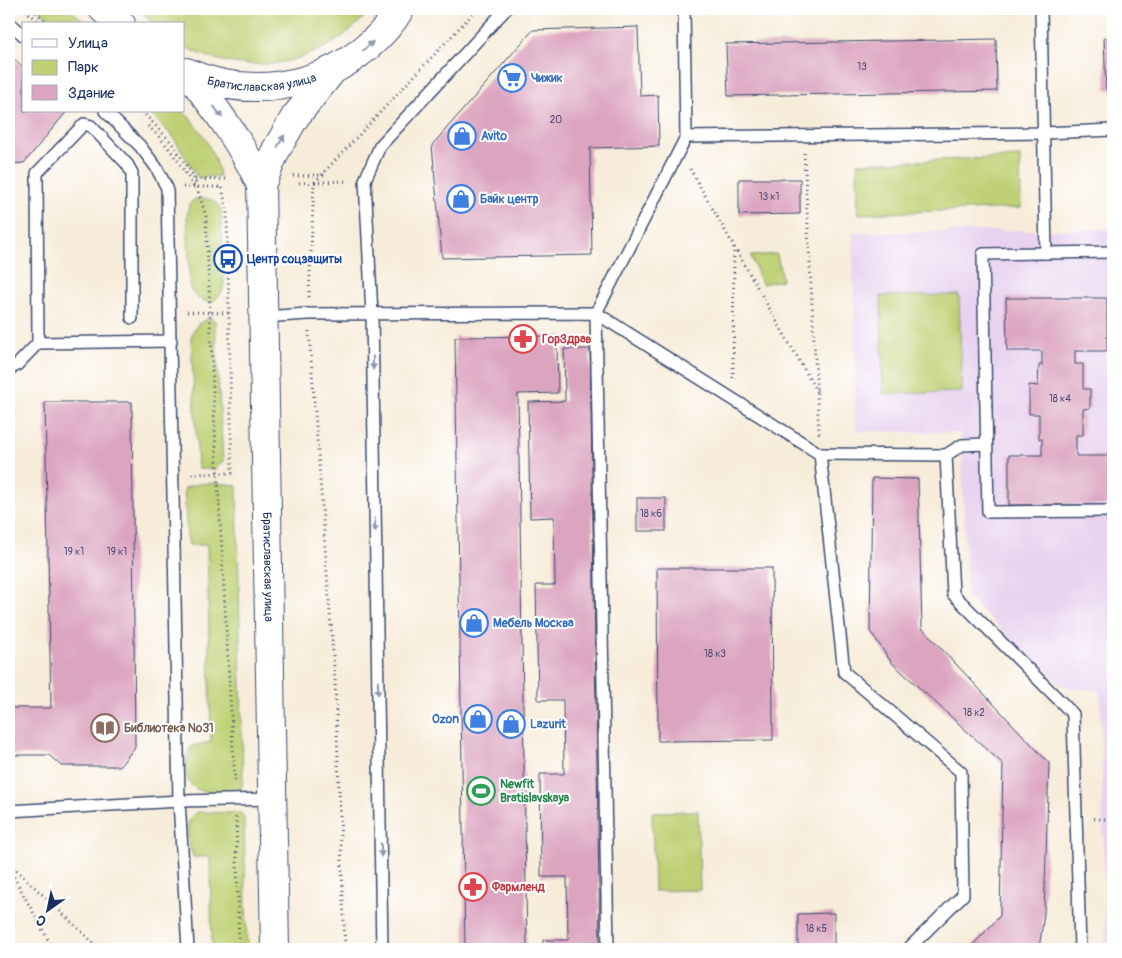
<svg xmlns="http://www.w3.org/2000/svg" width="1122" height="958" font-family="Pangolin,sans-serif">
	<style>
		.built { fill: #e8d2ef }
		.green { fill: #bed073; stroke: #6c8068 }
		.building { fill: #dba4bf }
		.lines { fill: none; stroke-linecap: round; stroke-linejoin: round }
		.lane-casing { stroke: #3c4b70; stroke-width: 14 }
		.secondary-casing { stroke: #3c4b70; stroke-width: 30 }
		.path { stroke: #3c4b70; stroke-width: 3; stroke-dasharray: 1 4; stroke-linecap: butt }
		.lane { stroke: #fff; stroke-width: 11 }
		.secondary { stroke: #fff; stroke-width: 28 }
		.oneway { fill: #8d97ae }
		.labels { text-anchor: middle; dominant-baseline: central; stroke-width: 4; stroke-linejoin: round; paint-order: stroke }
		.number-label { font-size: 10px; fill: #4b4c76 }
		.street-label { font-size: 12px; fill: #1b2f5e; stroke: #fff }
		.shop-label { font-size: 12px; font-weight: bold; fill: #366cbe; stroke: #fff; text-anchor: start }
		.transit-label { font-size: 12px; font-weight: bold; fill: #164399; stroke: #fff; text-anchor: start }
		.health-label { font-size: 12px; font-weight: bold; fill: #be3a42; stroke: #fff; text-anchor: start }
		.education-label { font-size: 12px; font-weight: bold; fill: #785e54; stroke: #fff; text-anchor: start }
		.leisure-label { font-size: 12px; font-weight: bold; fill: #27864d; stroke: #fff; text-anchor: start }
	</style>
	<rect width="100%" height="100%" fill="#fff"/>
	<filter id="ink" filterUnits="userSpaceOnUse"><feTurbulence type="fractalNoise" baseFrequency=".02" numOctaves="2"/><feDisplacementMap in="SourceGraphic" scale="10" xChannelSelector="R" yChannelSelector="G"/><feConvolveMatrix kernelMatrix="1 2 1 2 8 2 1 2 1" color-interpolation-filters="sRGB"/></filter>
	<filter id="wash" filterUnits="userSpaceOnUse"><feTurbulence type="fractalNoise" baseFrequency=".0096" numOctaves="4" result="noise"/><feDisplacementMap in="SourceGraphic" scale="20" xChannelSelector="R" yChannelSelector="G"/><feGaussianBlur stdDeviation="1.12" result="paint"/><feColorMatrix in="noise" values="0 0 0 0 0 0 0 0 0 0 0 0 0 0 0 0 0 1.4 0 .05"/><feComposite in="paint" operator="in"/></filter>
	<g filter="url(#wash)">
		<rect width="100%" height="100%" fill="#f7ecd9"/>
		<polygon class="built" points="1113,229 1113,949 1106,949 1100,691 1062,686 967,597 961,433 856,431 853,233"/>
		<g class="green">
			<polygon points="38,9 69,9 88,24 57,24"/>
			<path d="M139 9H371C326 65 247 81 184 46V24H153Z"/>
			<path d="M148 111H183C202 129 214 151 220 176L198 178 174 138Z"/>
			<polygon points="1020,157 1021,208 858,214 857,163"/>
			<path d="M195 199C208 199 214 197 221 210L224 284 222 292 213 302C202 302 196 298 190 289L187 216 189 204Z"/>
			<polygon points="777,254 782,280 762,284 751,256"/>
			<polygon points="959,295 962,392 883,394 881,296"/>
			<path d="M212 319 215 321 223 461 216 469H198L191 337C195 325 200 320 212 319Z"/>
			<path d="M229 484 237 486 243 782 241 789 238 791C227 791 214 794 203 791 181 787 184 761 192 746L211 742 207 545H189L187 536 184 489C196 481 215 484 229 484Z"/>
			<polygon points="698,811 700,890 654,891 652,812"/>
			<path d="M197 812 241 813 244 818 247 949H212L210 857H193C188 844 182 821 197 812Z"/>
		</g>
		<g id="blocks">
			<g class="building">
				<polygon points="638,27 640,96 658,95 659,146 590,148 592,255 442,258 432,145 533,30"/>
				<polygon points="1104,38 1113,38 1113,89 1106,90"/>
				<polygon points="996,39 997,91 728,96 726,44"/>
				<polygon points="9,54 24,68 24,111 67,111 24,163 9,164"/>
				<polygon points="739,179 800,179 800,214 739,215"/>
				<polygon points="1006,298 1107,298 1107,351 1075,351 1075,364 1083,364 1083,389 1090,389 1090,408 1083,409 1083,435 1076,435 1076,456 1110,456 1111,505 1009,505 1009,455 1042,455 1042,439 1039,439 1039,414 1029,414 1029,385 1038,386 1039,365 1042,365 1042,351 1007,351"/>
				<polygon points="557,336 558,393 518,394 527,949 465,949 455,337"/>
				<polygon points="564,349 590,349 600,949 543,949 543,940 568,940 567,877 541,877 540,774 564,774 563,700 538,700 536,585 555,585 554,517 530,518 528,402 565,401"/>
				<polygon points="45,402 132,402 135,747 120,766 61,766 49,755 9,755 9,708 51,708"/>
				<polygon points="872,478 918,479 922,628 1049,763 1044,914 1039,949 969,949 1000,916 1003,764 892,663 870,631"/>
				<rect x="637" y="498" width="29" height="33"/>
				<polygon points="657,568 772,568 773,740 658,741"/>
				<polygon points="834,913 834,945 798,946 798,914"/>
			</g>
		</g>
	</g>
	<g filter="url(#ink)">
		<use href="#blocks" fill-opacity="0" stroke="#3c4b70" stroke-width="1"/>
		<g class="lines">
			<defs>
				<g id="lane">
					<polyline points="684,9 686,137"/>
					<polyline points="1041,9 1046,253"/>
					<polyline points="9,22 24,36"/>
					<polyline points="105,111 140,146 156,167 167,188 179,801 188,949"/>
					<polyline points="1113,252 983,254 988,512 1113,511"/>
					<polyline points="263,317 308,314 596,313 608,949"/>
					<polyline points="38,343 37,173 84,124 91,126 127,164 132,173 132,318"/>
					<polyline points="9,369 17,365 38,343 171,341"/>
					<polyline points="820,454 946,455 953,594 1073,714 1080,949"/>
					<polyline points="946,455 962,445 986,444"/>
					<polyline points="9,811 179,801 272,799"/>
					<polyline points="382,949 372,314 365,180 380,146 506,9"/>
					<polyline points="908,949 963,895 961,772 844,672 820,454 596,313 686,137 1044,133 1113,130"/>
				</g>
				<g id="secondary">
					<polyline points="103,9 121,24"/>
					<path id="s1" d="M186 72C246 99 318 89 367 47 380 36 392 23 400 9"/>
					<path id="s2" d="M188 73C216 109 242 144 261 185L275 949"/>
					<polyline points="261,185 276,150 295,117 332,71"/>
				</g>
			</defs>
			<use href="#lane" class="lane-casing"/>
			<use href="#secondary" class="secondary-casing"/>
			<g class="path">
				<polyline points="32,9 49,24"/>
				<polyline points="25,10 42,24"/>
				<polyline points="142,111 171,142 193,175 206,216 214,411 235,784"/>
				<path d="M148 126C167 143 181 165 194 187"/>
				<polyline points="804,153 819,434"/>
				<polyline points="690,169 817,392"/>
				<polyline points="293,176 324,175"/>
				<polyline points="195,180 229,179"/>
				<polyline points="299,183 347,181"/>
				<polyline points="183,187 222,187 227,212 232,473 189,474"/>
				<polyline points="309,297 314,183 477,9"/>
				<polyline points="187,312 228,313"/>
				<polyline points="309,331 335,681 345,949"/>
				<polyline points="733,378 734,247"/>
				<polyline points="236,817 239,949"/>
				<polyline points="1094,819 1113,819"/>
				<polyline points="9,863 100,949"/>
				<polyline points="9,868 53,949"/>
			</g>
			<use href="#lane" class="lane"/>
			<use href="#secondary" class="secondary"/>
		</g>
		<defs><path id="oneway-solid" d="M-6-.8H1V-3.2L6.5 0L1 3.2V.8H-6Z" transform="scale(1.25)"/></defs>
		<g class="oneway">
			<use href="#oneway-solid" transform="translate(368 46) rotate(-41)"/>
			<use href="#oneway-solid" transform="translate(218 112) rotate(54)"/>
			<use href="#oneway-solid" transform="translate(281 141) rotate(-60)"/>
			<use href="#oneway-solid" transform="translate(373 363) rotate(89)"/>
			<use href="#oneway-solid" transform="translate(375 525) rotate(89)"/>
			<use href="#oneway-solid" transform="translate(378 688) rotate(89)"/>
			<use href="#oneway-solid" transform="translate(381 850) rotate(89)"/>
		</g>
	</g>
	<defs>
		<symbol id="supermarket-ring" viewBox="-11 -11 22 22"><circle r="9.5" fill="#fff" stroke="#3f7fe0" stroke-width="1.5"/><path d="M-6-5.5h2.5l.6 2H6L4.5 2H-2.5L-4.4-4H-6ZM-1.5 3.2a1.3 1.3 0 1 0 .1 0ZM3 3.2a1.3 1.3 0 1 0 .1 0Z" fill="#3f7fe0"/></symbol>
		<symbol id="shop-ring" viewBox="-11 -11 22 22"><circle r="9.5" fill="#fff" stroke="#3f7fe0" stroke-width="1.5"/><path d="M-5-2.5h2.3a2.7 3.5 0 0 1 5.4 0H5L5.5 6h-11ZM-1.5-2.5h3a1.5 2.3 0 0 0-3 0Z" fill="#3f7fe0"/></symbol>
		<symbol id="bus-ring" viewBox="-11 -11 22 22"><circle r="9.5" fill="#fff" stroke="#1a4fb4" stroke-width="1.5"/><path d="M-5-6H5V4H4V6H2V4H-2V6H-4V4H-5ZM-3.5-4V0h7V-4ZM-3.5 1.2v1.5H-2V1.2ZM2 1.2v1.5H3.5V1.2Z" fill="#1a4fb4"/></symbol>
		<symbol id="pharmacy-ring" viewBox="-11 -11 22 22"><circle r="9.5" fill="#fff" stroke="#e0444e" stroke-width="1.5"/><path d="M-2-6h4v4h4v4h-4v4h-4v-4h-4v-4h4Z" fill="#e0444e"/></symbol>
		<symbol id="library-ring" viewBox="-11 -11 22 22"><circle r="9.5" fill="#fff" stroke="#8d6e63" stroke-width="1.5"/><path d="M-6-4Q-3-5.5-.7-3.5V5Q-3 3-6 4ZM6-4Q3-5.5 .7-3.5V5Q3 3 6 4Z" fill="#8d6e63"/></symbol>
		<symbol id="stadium-ring" viewBox="-11 -11 22 22"><circle r="9.5" fill="#fff" stroke="#2e9e5b" stroke-width="1.5"/><path d="M0-5a6.5 5 0 1 0 0 10a6.5 5 0 1 0 0-10ZM-3.5-1.8h7v3.6h-7Z" fill="#2e9e5b"/></symbol>
	</defs>
	<g fill-rule="evenodd">
		<use href="#supermarket-ring" x="496" y="62" width="32" height="32"/>
		<use href="#shop-ring" x="446" y="120" width="32" height="32"/>
		<use href="#shop-ring" x="445" y="183" width="32" height="32"/>
		<use href="#bus-ring" x="212" y="243" width="32" height="32"/>
		<use href="#pharmacy-ring" x="507" y="323" width="32" height="32"/>
		<use href="#shop-ring" x="458" y="607" width="32" height="32"/>
		<use href="#shop-ring" x="462" y="703" width="32" height="32"/>
		<use href="#shop-ring" x="495" y="708" width="32" height="32"/>
		<use href="#library-ring" x="89" y="712" width="32" height="32"/>
		<use href="#stadium-ring" x="465" y="775" width="32" height="32"/>
		<use href="#pharmacy-ring" x="457" y="871" width="32" height="32"/>
	</g>
	<g class="labels">
		<g class="number-label">
			<text x="862" y="67">13</text>
			<text x="556" y="120">20</text>
			<text x="769" y="197">13 к1</text>
			<text x="1060" y="399">18 к4</text>
			<text x="651" y="514">18 к6</text>
			<text x="74" y="552">19 к1</text>
			<text x="117" y="552">19 к1</text>
			<text x="715" y="654">18 к3</text>
			<text x="974" y="713">18 к2</text>
			<text x="816" y="929">18 к5</text>
		</g>
		<g class="street-label">
			<text stroke="none"><textPath href="#s1" startOffset="78">Братиславская улица</textPath></text>
			<text stroke="none"><textPath href="#s2" startOffset="516">Братиславская улица</textPath></text>
		</g>
		<g class="shop-label">
			<text x="531" y="78">Чижик</text>
			<text x="481" y="136">Avito</text>
			<text x="480" y="199">Байк центр</text>
			<text x="493" y="623">Мебель Москва</text>
			<text x="459" y="719" text-anchor="end">Ozon</text>
			<text x="530" y="724">Lazurit</text>
		</g>
		<g class="transit-label">
			<text x="247" y="259">Центр соцзащиты</text>
		</g>
		<g class="health-label">
			<text x="542" y="339">ГорЗдрав</text>
			<text x="492" y="887">Фармленд</text>
		</g>
		<g class="education-label">
			<text x="124" y="728">Библиотека №31</text>
		</g>
		<g class="leisure-label">
			<text x="500" y="784">Newfit<tspan x="500" dy="14">Bratislavskaya</tspan></text>
		</g>
	</g>
	<rect width="1122" height="958" fill="none" stroke="#fff" stroke-width="30"/>
	<rect x="22" y="22" width="162" height="90" fill="#ffffff" stroke="#a4acbf"/>
	<rect x="32" y="39" width="25" height="8" fill="#ffffff" stroke="#a4acbf"/>
	<text x="68" y="48" font-size="15" fill="#1b2f5e">Улица</text>
	<rect x="32" y="60" width="25" height="15" fill="#bed073" stroke="#a4acbf"/>
	<text x="68" y="72" font-size="15" fill="#1b2f5e">Парк</text>
	<rect x="32" y="85" width="25" height="15" fill="#dba4bf" stroke="#a4acbf"/>
	<text x="68" y="98" font-size="15" fill="#1b2f5e">Здание</text>
	<g transform="translate(48 910) rotate(213)" stroke="#ffffff" stroke-width="4" paint-order="stroke">
	<path d="M0-4L9 19L0 12L-9 19Z" fill="#1b2f5e"/>
	<text y="-8" font-size="14" font-weight="bold" text-anchor="middle" fill="#1b2f5e">С</text>
	</g>
</svg>
